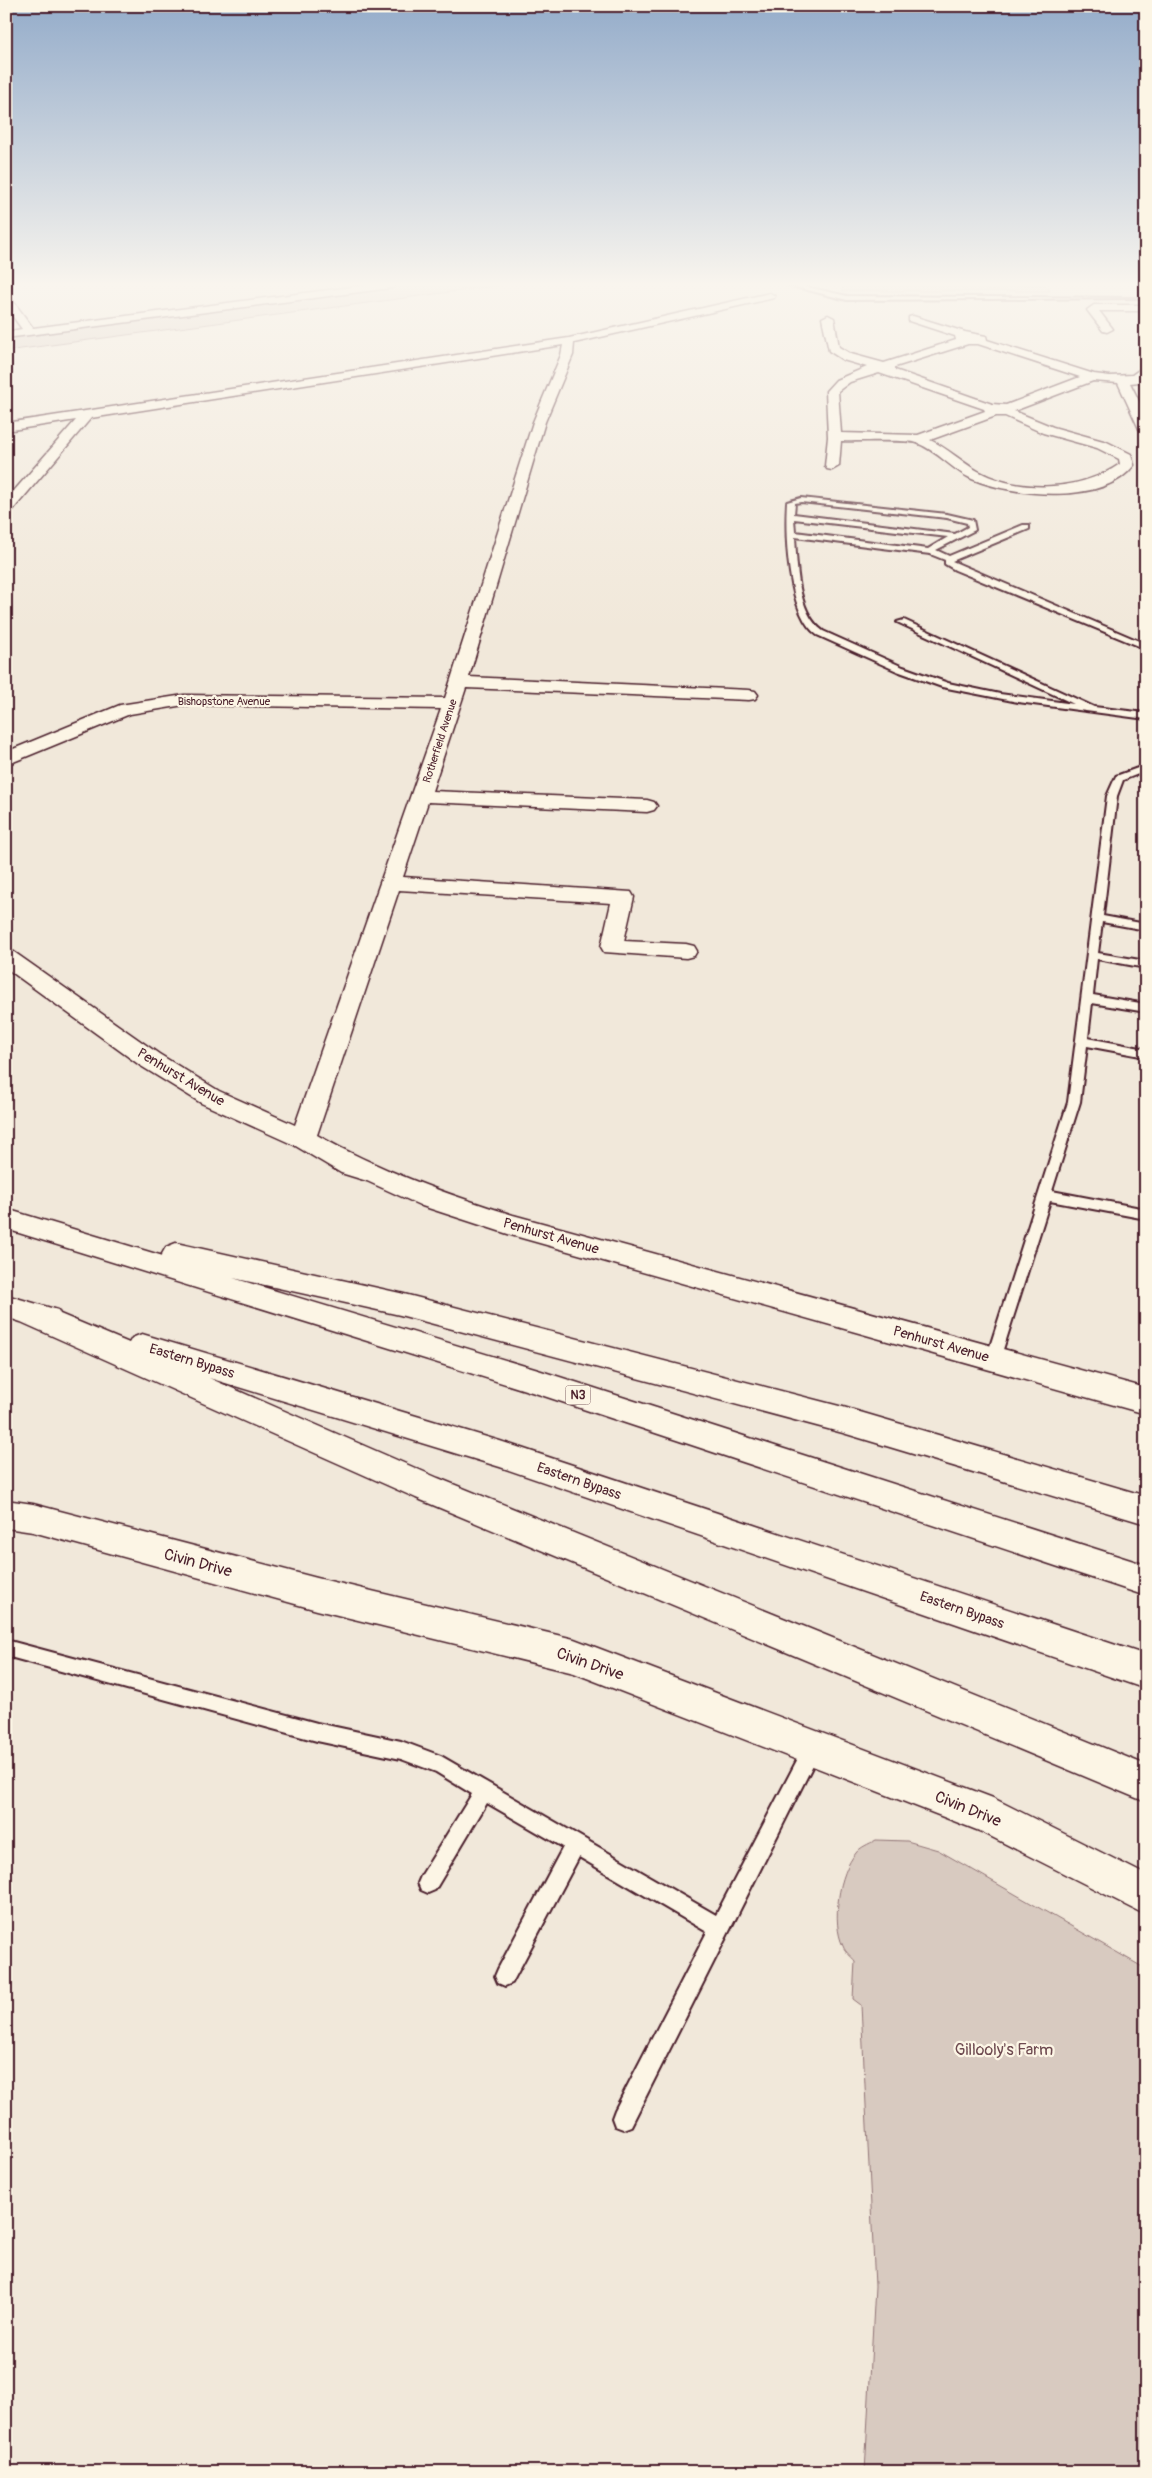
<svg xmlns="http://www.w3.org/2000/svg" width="1152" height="2478" font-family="Pangolin,sans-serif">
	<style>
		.green { fill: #d8cac0; stroke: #917476 }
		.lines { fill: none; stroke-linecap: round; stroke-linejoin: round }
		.service-casing { stroke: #4a1f2b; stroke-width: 4 }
		.minor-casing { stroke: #4a1f2b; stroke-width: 3 }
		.secondary-casing { stroke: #4a1f2b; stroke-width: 3 }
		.motorway-casing { stroke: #4a1f2b; stroke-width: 3 }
		.service { fill: #fcf5e5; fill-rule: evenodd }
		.minor { fill: #fcf5e5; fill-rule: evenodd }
		.secondary { fill: #fcf5e5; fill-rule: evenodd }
		.motorway { fill: #fcf5e5; fill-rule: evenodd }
		.labels { text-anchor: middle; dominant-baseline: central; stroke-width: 4.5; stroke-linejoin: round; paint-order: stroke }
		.far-street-label { font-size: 11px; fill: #4a1f2b; stroke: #fcf5e5 }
		.shield { fill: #fcf5e5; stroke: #7f5f63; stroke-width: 1 }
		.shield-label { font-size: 12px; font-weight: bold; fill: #4a1f2b }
		.street-label { font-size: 14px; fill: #4a1f2b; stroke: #fcf5e5 }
		.near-street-label { font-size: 16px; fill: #4a1f2b; stroke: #fcf5e5 }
		.near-park-label { font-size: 16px; fill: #6e4a50; stroke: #fcf5e5 }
	</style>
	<rect width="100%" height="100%" fill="#f1e8da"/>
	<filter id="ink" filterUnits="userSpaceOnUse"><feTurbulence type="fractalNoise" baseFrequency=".02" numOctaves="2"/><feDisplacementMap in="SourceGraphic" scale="10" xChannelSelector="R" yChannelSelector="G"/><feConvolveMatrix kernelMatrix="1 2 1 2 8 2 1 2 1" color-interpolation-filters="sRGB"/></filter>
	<g filter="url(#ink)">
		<g class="green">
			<polygon points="405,285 503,285 6,351 6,338"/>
			<polygon points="841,285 1046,285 1050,291 843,291"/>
			<path d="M876 1840 907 1841 938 1850 1146 1969V2472H865L875 2286 861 2005 853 1999 855 1961C852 1957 845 1952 843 1946 831 1922 839 1873 856 1853 860 1847 869 1844 876 1840Z"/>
		</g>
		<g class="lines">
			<defs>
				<g id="service">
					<polygon points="788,285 798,285 847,296 1140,298 847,300"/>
					<path d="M801 498 947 514 973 520 975 530 936 550 949 556 1023 525H1029V529L952 561 1146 644V649L955 570 945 564V560L930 554 795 537C797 566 797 613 823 631L903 667 948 683 1000 694 1074 704 897 622 904 620 1094 707 1146 713V719L1018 702 942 687 897 671 817 635C787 613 785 535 787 502ZM801 502 947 518 967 523 968 527 955 534 794 514 795 503ZM794 519 948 537 928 549 795 532Z"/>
					<polygon points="1146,765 1146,771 1123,780 1117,796 1103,916 1146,924 1146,930 1102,922 1098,953 1146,961 1146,968 1097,959 1093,995 1146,1004 1146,1012 1092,1003 1088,1038 1146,1049 1146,1057 1087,1046 1080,1102 1052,1191 1146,1209 1146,1219 1050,1201 1000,1359 998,1363 993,1365 988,1363 986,1359 1068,1102 1107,796 1116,776"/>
					<polygon points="6,1640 317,1723 401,1741 441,1756 716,1915 806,1743 812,1740 818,1743 821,1749 631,2126 623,2129 615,2126 612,2118 615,2110 707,1932 579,1857 512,1983 505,1986 498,1983 495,1976 498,1969 563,1847 487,1803 435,1890 428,1893 421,1890 418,1883 421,1876 472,1794 436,1772 401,1759 317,1741 6,1656"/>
				</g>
				<g id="minor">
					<polygon points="367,285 396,285 391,288 6,338 6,332 22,329 6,307 6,296 10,297 33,328"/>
					<path d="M770 293 775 296 774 298 574 343 573 355 545 422 469 677 749 690 755 691 758 695 755 699 749 700 466 688 432 791 647 800 654 802 657 806 654 810 647 812 428 802 403 877 631 892 634 897 624 941 686 944 694 946 697 951 694 956 686 958 604 952 601 947 611 903 399 890 317 1135C379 1170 446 1194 513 1215L1146 1388V1414L511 1235 422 1206 367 1181 341 1173 294 1145 201 1103 141 1066 6 968V950L14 952 159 1054 219 1091 295 1125 441 709 184 705 130 714 6 765V752L120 705 184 695 445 698 533 422 561 355 563 345 91 418 11 512 6 513V500L76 420 6 431V423L569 338Z"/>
					<polygon points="1094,305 1146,305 1146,311 1099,311 1113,329 1107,332 1103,331 1087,310"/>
					<path d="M828 315 834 318 839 347 851 354 884 363 956 340 955 336 909 321V317L913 316 965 332 986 336 987 340 1094 374 1110 376 1132 375 1146 365V376L1139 382 1130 383 1146 415V433L1139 429 1118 383 1093 381 1014 411 1053 427 1107 442 1131 454 1134 465C1104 506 1012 496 972 479 952 470 938 451 917 443 904 439 858 442 841 441L839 466 832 470 827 469 825 466 828 437 826 391 836 380 867 367 843 360 829 351 822 318ZM968 344H978L1080 377 1006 405 992 404 895 370V367ZM879 373 984 409 985 411 918 435 841 433 838 391 850 382ZM996 416H1005L1043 433 1097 448 1119 459 1120 464C1081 491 1020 494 978 471 961 462 948 448 930 440Z"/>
				</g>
				<polygon id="secondary" points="6,1500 33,1504 317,1578 574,1639 993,1798 1146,1875 1146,1915 982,1832 574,1673 317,1610 33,1532 6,1528"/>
				<g id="motorway">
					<polygon points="6,1209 163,1256 162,1254 166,1247 176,1243 400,1293 843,1407 1146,1496 1146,1524 843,1433 400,1315 233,1278 538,1370 1146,1565 1146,1596 538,1394 6,1229"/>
					<polygon points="6,1295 58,1310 60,1314 129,1343 132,1338 142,1334 500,1441 1146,1655 1146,1689 500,1467 209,1378 438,1478 1146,1765 1146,1802 416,1498 21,1322 6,1317"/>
				</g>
			</defs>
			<use href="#service" class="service-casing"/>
			<use href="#minor" class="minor-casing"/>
			<use href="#secondary" class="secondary-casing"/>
			<use href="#motorway" class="motorway-casing"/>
			<use href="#service" class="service"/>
			<use href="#minor" class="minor"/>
			<use href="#secondary" class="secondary"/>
			<use href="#motorway" class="motorway"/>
		</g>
	</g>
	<linearGradient id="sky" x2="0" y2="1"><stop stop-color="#94acca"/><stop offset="0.45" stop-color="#f9f5ee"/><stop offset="1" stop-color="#f9f5ee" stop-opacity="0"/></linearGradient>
	<rect width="1152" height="632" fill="url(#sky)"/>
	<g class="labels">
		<g class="far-street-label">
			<text x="224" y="701">Bishopstone Avenue</text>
			<text transform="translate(440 741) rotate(-72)">Rotherfield Avenue</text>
		</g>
		<rect class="shield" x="565.5" y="1385.5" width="25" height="19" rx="4"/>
		<g class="shield-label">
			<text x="578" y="1395">N3</text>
		</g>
		<g class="street-label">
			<text transform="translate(181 1077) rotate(31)">Penhurst Avenue</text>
			<text transform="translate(551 1236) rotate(16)">Penhurst Avenue</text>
			<text transform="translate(941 1344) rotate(16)">Penhurst Avenue</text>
			<text transform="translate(192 1361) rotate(17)">Eastern Bypass</text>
			<text transform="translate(579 1481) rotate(19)">Eastern Bypass</text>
			<text transform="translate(962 1610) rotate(19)">Eastern Bypass</text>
		</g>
		<g class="near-street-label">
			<text transform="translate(198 1563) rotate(15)">Civin Drive</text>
			<text transform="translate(590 1664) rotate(19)">Civin Drive</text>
			<text transform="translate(968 1809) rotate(22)">Civin Drive</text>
		</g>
		<g class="near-park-label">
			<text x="1004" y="2050">Gillooly's Farm</text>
		</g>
	</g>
	<rect width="1152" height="2478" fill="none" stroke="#fcf5e5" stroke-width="25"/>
	<rect x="12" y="12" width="1127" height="2453" fill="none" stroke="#4a1f2b" stroke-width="2" filter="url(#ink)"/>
</svg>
